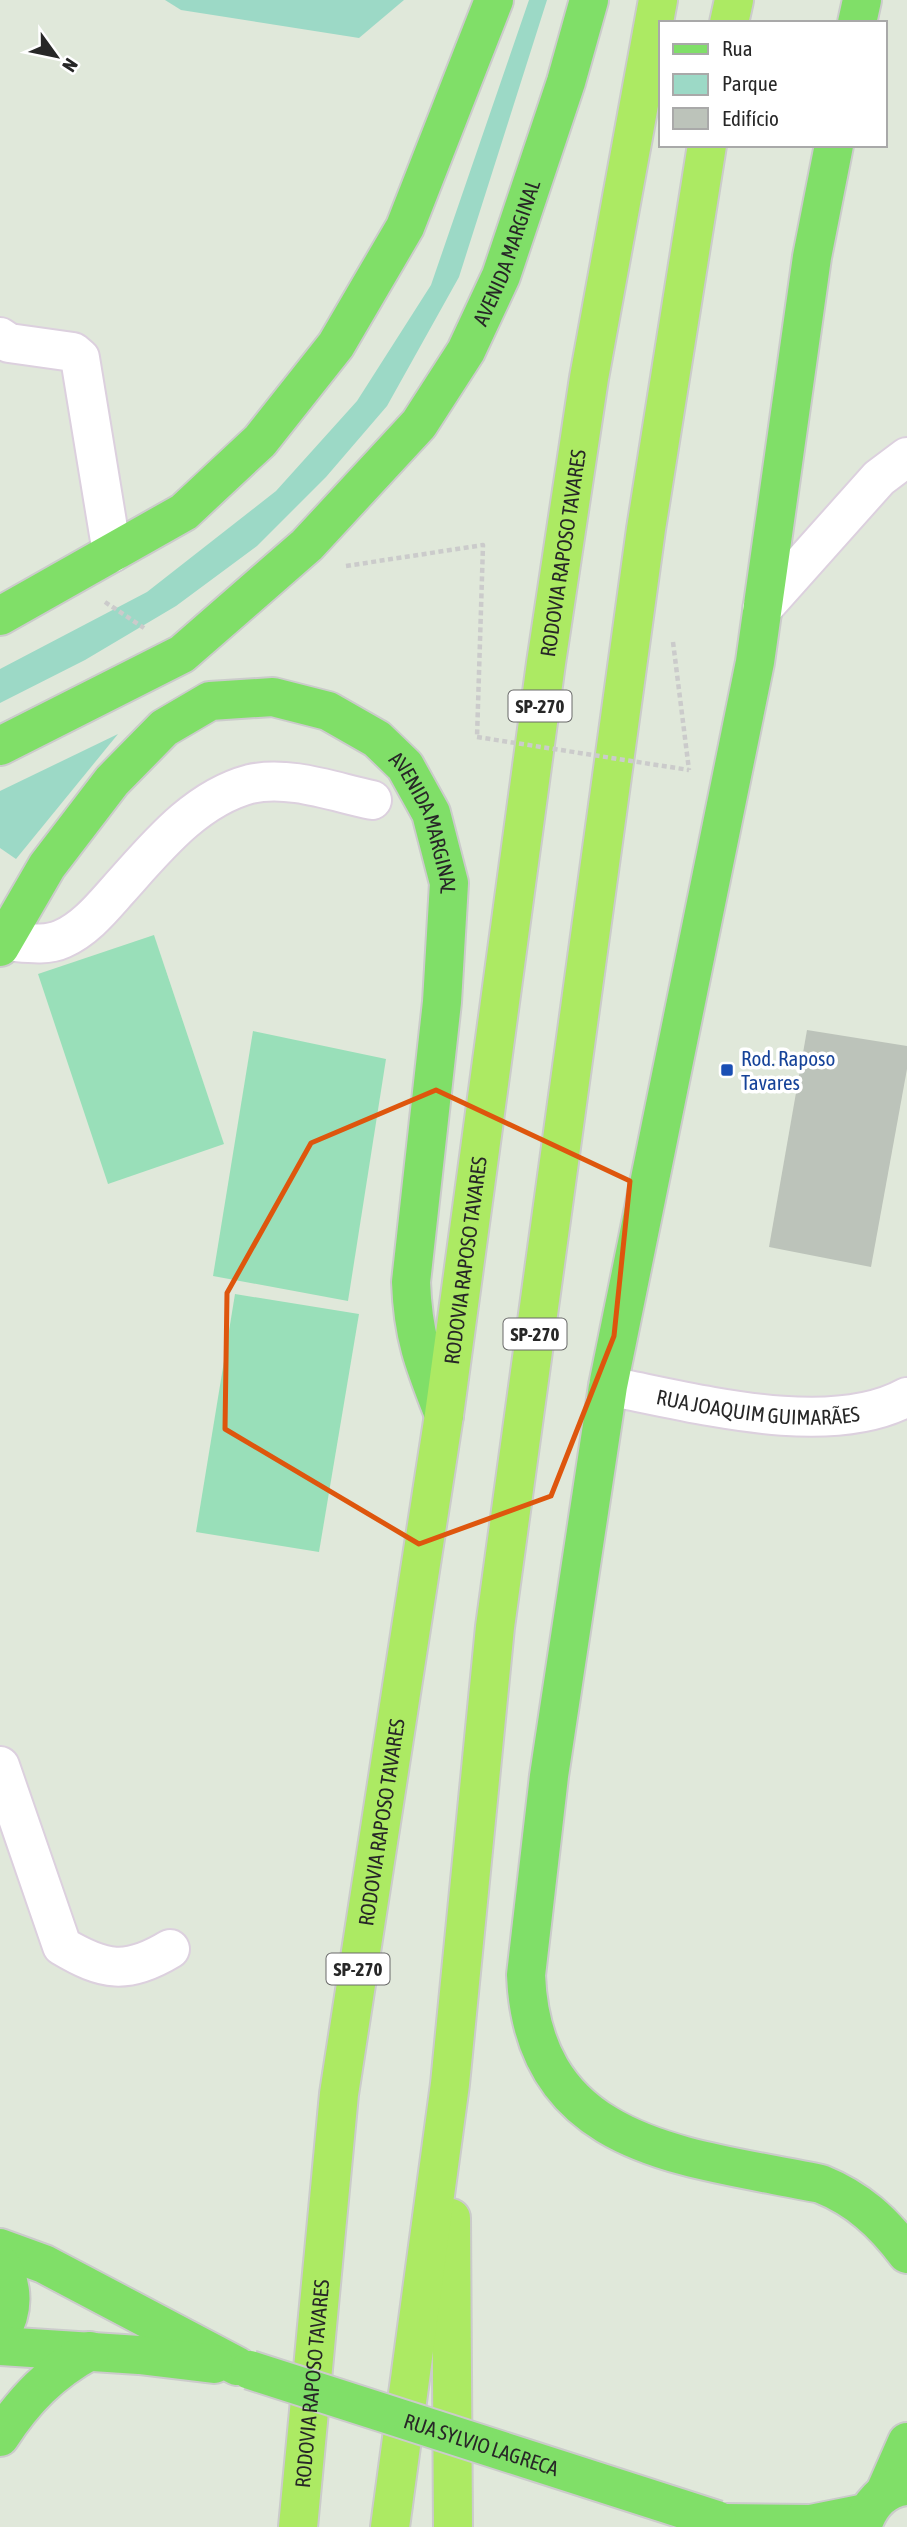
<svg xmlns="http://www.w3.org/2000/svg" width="907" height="2527" font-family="'Asap Condensed',sans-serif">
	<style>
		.green { fill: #9cd9c6 }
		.pitch { fill: #99dfb9 }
		.building { fill: #bcc3ba }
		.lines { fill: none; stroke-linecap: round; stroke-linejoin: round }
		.minor-casing { stroke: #dcd0de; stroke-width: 42 }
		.major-casing { stroke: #cbcbcb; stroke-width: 42 }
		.highway-casing { stroke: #cbcbcb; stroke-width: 42 }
		.path { stroke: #cbcbcb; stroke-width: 4.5; stroke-dasharray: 5 3.5; stroke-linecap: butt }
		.minor { stroke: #fff; stroke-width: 38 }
		.major { stroke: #80df68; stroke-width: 38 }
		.highway { stroke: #acea63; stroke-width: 38 }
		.major-bridge-casing { stroke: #cbcbcb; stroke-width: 42; stroke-linecap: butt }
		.path-bridge { stroke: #cbcbcb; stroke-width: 4.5; stroke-dasharray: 5 3.5; stroke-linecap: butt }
		.major-bridge { stroke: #80df68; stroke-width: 38 }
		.marked { fill: none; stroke: #de560d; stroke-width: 5; stroke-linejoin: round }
		.transit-dot { fill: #1a4fb4; stroke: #fff; stroke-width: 2.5 }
		.labels { text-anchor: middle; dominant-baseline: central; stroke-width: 7; stroke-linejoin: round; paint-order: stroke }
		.shield { fill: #fff; stroke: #686868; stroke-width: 2 }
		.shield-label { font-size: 19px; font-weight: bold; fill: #272727 }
		.street-label { font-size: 21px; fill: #272727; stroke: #fff }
		.transit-label { font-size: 21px; fill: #164399; stroke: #fff; text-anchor: start }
	</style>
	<rect width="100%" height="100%" fill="#e0e8da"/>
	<g class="green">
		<polygon points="165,0 404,0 359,38 181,10"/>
		<polygon points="529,0 547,0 459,277 387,406 326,477 257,546 176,606 85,660 0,703 0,669 147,592 276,491 357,401 431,285"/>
		<polygon points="118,734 16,859 0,848 0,791"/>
	</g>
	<g class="pitch">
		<polygon points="154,935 224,1144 108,1184 38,974"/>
		<polygon points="253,1031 386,1059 348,1301 213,1276"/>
		<polygon points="235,1294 359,1314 319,1552 196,1532"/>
	</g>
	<polygon class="building" points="807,1030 907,1046 907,1069 871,1267 769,1247"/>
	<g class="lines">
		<defs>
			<g id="minor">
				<polyline points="0,337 9,343 73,352 80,358 112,553"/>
				<polyline points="762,609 879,478 907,457"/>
				<path d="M3 941C22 942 45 947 62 939 85 929 102 908 118 890 155 849 194 799 250 784 289 775 334 792 372 800"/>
				<path id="s1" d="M608 1386C692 1402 829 1440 907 1397"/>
				<path d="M0 1766 62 1946C104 1971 127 1975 170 1949"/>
			</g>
			<g id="major">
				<polyline points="857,23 862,0"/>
				<path d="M834 145 812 257 755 662 608 1386 549 1776 526 1975C533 2150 686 2156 821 2184 858 2199 883 2222 907 2254"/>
				<polyline points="0,616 184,512 260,441 336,345 405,227 494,0"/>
				<path id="s2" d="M0 746 182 654 307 545 419 424 466 351 501 276 566 82 589 0"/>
				<path id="s3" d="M0 947 47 866 112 781 164 728 210 701 273 697 328 711 377 739 405 766 431 813 449 883 442 1002 411 1282C413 1337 424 1364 444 1415"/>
				<polyline points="0,2248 44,2264 237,2366"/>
				<path d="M0 2264C14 2287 14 2311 0 2334"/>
				<polyline points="0,2346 139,2355 214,2364"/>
				<path d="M0 2437C24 2400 51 2372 90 2351"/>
				<polyline points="885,2492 907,2442"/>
				<polyline points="726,2523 811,2524 866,2513"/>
				<path d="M862 2527C869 2505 883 2488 907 2486"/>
			</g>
			<g id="highway">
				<polyline points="729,23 734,0"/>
				<polyline points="451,2218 453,2527"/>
				<path id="s4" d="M298 2527 339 2094 444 1415 546 663 589 378 658 0"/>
				<polyline points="390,2527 450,2084 495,1627 646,529 707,145"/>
			</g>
		</defs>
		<use href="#minor" class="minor-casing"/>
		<use href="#major" class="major-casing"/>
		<use href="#highway" class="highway-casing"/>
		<g class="path">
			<polyline points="346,566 483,545 477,737"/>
			<polyline points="105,602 144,628"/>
			<polyline points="673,642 689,770"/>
		</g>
		<use href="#minor" class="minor"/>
		<use href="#major" class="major"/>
		<use href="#highway" class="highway"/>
		<defs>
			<g id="major-bridge">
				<path id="s5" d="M250 2370 717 2520"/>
			</g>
		</defs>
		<use href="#major-bridge" class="major-bridge-casing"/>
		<polyline class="path-bridge" points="477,737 689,770"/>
		<use href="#major-bridge" class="major-bridge"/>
	</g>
	<path class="marked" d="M436 1090 630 1181 614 1336 551 1496 419 1544 225 1429 227 1293 311 1143Z"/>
	<rect class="transit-dot" x="720" y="1063" width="14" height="14" rx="3.5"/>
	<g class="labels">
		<g class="shield">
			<rect x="508.5" y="690.5" width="63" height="31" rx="5"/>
			<rect x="503.5" y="1318.5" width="63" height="31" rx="5"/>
			<rect x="326.5" y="1953.5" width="63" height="31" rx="5"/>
		</g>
		<g class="shield-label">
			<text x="540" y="706">SP-270</text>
			<text x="535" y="1334">SP-270</text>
			<text x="358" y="1969">SP-270</text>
		</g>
		<g class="street-label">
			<text stroke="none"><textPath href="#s2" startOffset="728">AVENIDA MARGINAL</textPath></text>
			<text stroke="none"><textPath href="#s4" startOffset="1992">RODOVIA RAPOSO TAVARES</textPath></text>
			<text stroke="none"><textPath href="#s3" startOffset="604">AVENIDA MARGINAL</textPath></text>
			<text stroke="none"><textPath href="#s4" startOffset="1278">RODOVIA RAPOSO TAVARES</textPath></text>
			<text stroke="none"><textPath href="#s1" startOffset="152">RUA JOAQUIM GUIMARÃES</textPath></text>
			<text stroke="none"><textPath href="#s4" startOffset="710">RODOVIA RAPOSO TAVARES</textPath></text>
			<text stroke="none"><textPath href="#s4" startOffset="144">RODOVIA RAPOSO TAVARES</textPath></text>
			<text stroke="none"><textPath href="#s5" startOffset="243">RUA SYLVIO LAGRECA</textPath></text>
		</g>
		<g class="transit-label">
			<text x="741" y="1058">Rod. Raposo<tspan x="741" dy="24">Tavares</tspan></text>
		</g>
	</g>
	<rect x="659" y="21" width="228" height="126" fill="#ffffff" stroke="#a9a9a9" stroke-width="2"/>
	<rect x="673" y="44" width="35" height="10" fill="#80df68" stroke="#a9a9a9" stroke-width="2"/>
	<text x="722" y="56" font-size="21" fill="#272727">Rua</text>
	<rect x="673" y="74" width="35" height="21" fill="#9cd9c6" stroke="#a9a9a9" stroke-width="2"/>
	<text x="722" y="91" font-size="21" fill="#272727">Parque</text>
	<rect x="673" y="108" width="35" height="21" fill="#bcc3ba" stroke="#a9a9a9" stroke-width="2"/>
	<text x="722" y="126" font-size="21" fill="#272727">Edifício</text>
	<g transform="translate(56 56) rotate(123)" stroke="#ffffff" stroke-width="5" paint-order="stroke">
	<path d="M0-5L12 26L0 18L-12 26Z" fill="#272727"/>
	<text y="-10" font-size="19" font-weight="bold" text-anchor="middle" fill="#272727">N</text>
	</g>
</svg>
